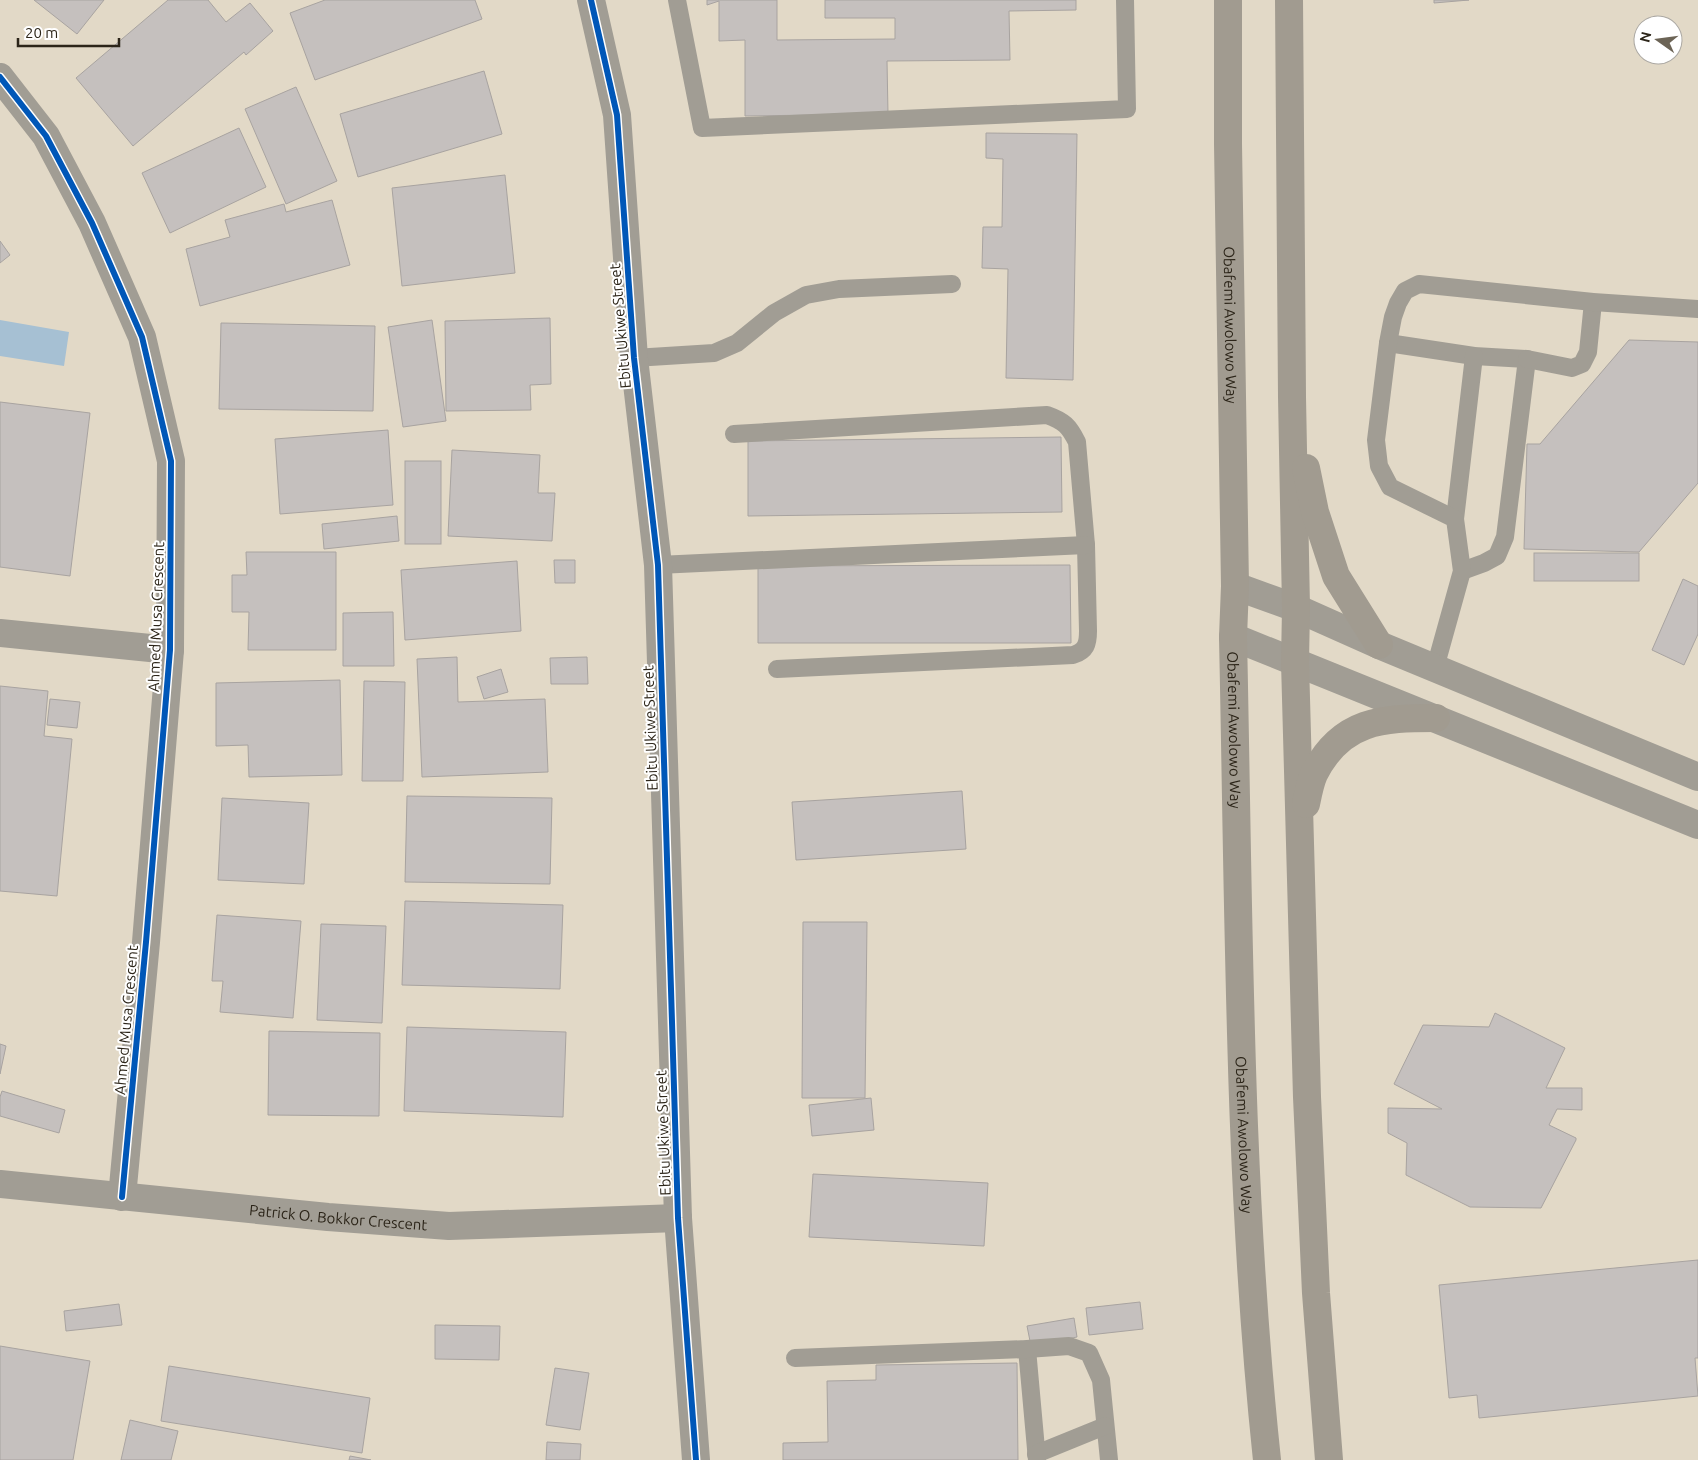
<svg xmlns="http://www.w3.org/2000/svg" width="1698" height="1460" font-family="Ubuntu,sans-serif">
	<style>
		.water { fill: #a6c0d3 }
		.building { fill: #c5c0be; stroke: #a8a3a0 }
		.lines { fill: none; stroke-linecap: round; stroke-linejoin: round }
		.service { stroke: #a19d94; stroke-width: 18 }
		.minor { stroke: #a19d94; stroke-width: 28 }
		.secondary { stroke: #a19b90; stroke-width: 28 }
		.cycleway-casing { stroke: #fff; stroke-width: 9 }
		.cycleway { stroke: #0057b8; stroke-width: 6 }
		.labels { text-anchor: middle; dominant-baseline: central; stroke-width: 4; stroke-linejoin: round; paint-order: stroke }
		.street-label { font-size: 15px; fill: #2c2519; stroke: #fff }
	</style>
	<rect width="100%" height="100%" fill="#e2d9c7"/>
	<polygon class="water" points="0,320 69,332 64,366 0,356"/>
	<g class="building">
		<polygon points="34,0 104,0 77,34"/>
		<polygon points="168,0 208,0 226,22 250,3 273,31 246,55 244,52 133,146 76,78"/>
		<polygon points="325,0 475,0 482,19 315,80 290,13"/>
		<polygon points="707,0 777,0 777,40 895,39 895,18 825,18 825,0 1076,0 1076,10 1009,11 1010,60 887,61 888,114 745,116 745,40 719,41 719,1 707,5"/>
		<polygon points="1434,0 1469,0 1434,3"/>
		<polygon points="484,71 502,134 358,177 340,114"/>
		<polygon points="296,87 337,181 286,204 245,109"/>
		<polygon points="239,128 266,187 170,233 142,173"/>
		<polygon points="986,133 1077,134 1073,380 1006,378 1008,269 982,268 983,227 1002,227 1003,159 986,158"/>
		<polygon points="505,175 515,273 402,286 392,188"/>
		<polygon points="332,200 350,265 200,306 186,249 230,237 225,220 284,204 286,212"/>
		<polygon points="0,241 10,255 0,263"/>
		<polygon points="550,318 551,384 530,385 531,410 446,411 445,321"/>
		<polygon points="432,320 446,421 403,427 388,327"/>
		<polygon points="221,323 375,326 373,411 219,409"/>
		<polygon points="1629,340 1698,342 1698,483 1639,552 1524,549 1527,444 1540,444"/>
		<polygon points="0,402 90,413 70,576 0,567"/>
		<polygon points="388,430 393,505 280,514 275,439"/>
		<polygon points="1061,437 1062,512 748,516 748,441"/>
		<polygon points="452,450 540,455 538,493 555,493 552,541 448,536"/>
		<rect x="405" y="461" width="36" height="83"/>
		<polygon points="397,516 399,541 324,549 322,524"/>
		<polygon points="246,552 336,552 336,650 248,650 249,612 232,612 232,575 247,575"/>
		<rect x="1534" y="553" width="105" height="28"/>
		<polygon points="554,560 575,560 575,583 555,583"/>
		<polygon points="517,561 521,631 405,640 401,570"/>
		<polygon points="1070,565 1071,643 758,643 758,566"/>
		<polygon points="1683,579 1698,586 1698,634 1684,665 1652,650"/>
		<polygon points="393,612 394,666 343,666 343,613"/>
		<polygon points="457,657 458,702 545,699 548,772 422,777 417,659"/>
		<polygon points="587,657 588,684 551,684 550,658"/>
		<polygon points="501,669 508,692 484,699 477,677"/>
		<polygon points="340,680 342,775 249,777 248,745 216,746 216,683"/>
		<polygon points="364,681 405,682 403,781 362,781"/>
		<polygon points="0,686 48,691 44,736 72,739 57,896 0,891"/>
		<polygon points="50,699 80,702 77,728 47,725"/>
		<polygon points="962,791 966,849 796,860 792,802"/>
		<polygon points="407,796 552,798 550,884 405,882"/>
		<polygon points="222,798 309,803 304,884 218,880"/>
		<polygon points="405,901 563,905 560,989 402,985"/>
		<polygon points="217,915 301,921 293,1018 220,1012 223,981 212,981"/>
		<polygon points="803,922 867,922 865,1098 802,1098"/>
		<polygon points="321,924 386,926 382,1023 317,1020"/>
		<polygon points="1495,1013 1565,1048 1546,1088 1582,1088 1582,1110 1557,1109 1549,1125 1576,1138 1576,1140 1541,1208 1470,1207 1406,1175 1407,1143 1388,1133 1388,1108 1442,1109 1394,1084 1423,1025 1489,1027"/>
		<polygon points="407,1027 566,1032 563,1117 404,1111"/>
		<polygon points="269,1031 380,1033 379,1116 268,1115"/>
		<polygon points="0,1044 6,1046 0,1074"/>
		<polygon points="2,1091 65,1110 59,1133 0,1116 0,1097"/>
		<polygon points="871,1098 874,1130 812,1136 809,1105"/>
		<polygon points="813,1174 988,1183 984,1246 809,1237"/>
		<polygon points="1698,1260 1698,1358 1695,1358 1698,1396 1479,1418 1477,1395 1449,1398 1439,1285"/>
		<polygon points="1140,1302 1143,1329 1089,1335 1086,1308"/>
		<polygon points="119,1304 122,1325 66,1331 64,1311"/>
		<polygon points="1074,1318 1077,1337 1031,1346 1027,1326"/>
		<polygon points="435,1325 500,1326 499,1360 435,1359"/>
		<polygon points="0,1346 90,1361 73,1460 0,1460"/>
		<polygon points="1017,1363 1018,1460 783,1460 783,1443 828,1442 827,1381 876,1380 876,1365"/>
		<polygon points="169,1366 370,1398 362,1453 161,1421"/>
		<polygon points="555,1368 589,1373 580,1430 546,1425"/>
		<polygon points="130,1420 178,1431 171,1460 121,1460"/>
		<polygon points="547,1442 581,1444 580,1460 546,1460"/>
		<polygon points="350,1456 371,1460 349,1460"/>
	</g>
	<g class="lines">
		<g class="service">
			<polyline points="677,0 702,128 1127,109 1125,0"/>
			<polyline points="1388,343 1474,356 1527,359 1505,537 1497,556 1484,563 1462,571"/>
			<polyline points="634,358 714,353 737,343 774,313 806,295 839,289 952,284"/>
			<polyline points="1527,359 1572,368 1582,364 1588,352 1593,302"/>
			<path d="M734 434 1047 415C1064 421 1069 426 1077 442L1086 545 1088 631C1088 644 1086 651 1073 655L777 669"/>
			<polyline points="1455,519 1474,356"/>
			<polyline points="658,565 1086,545"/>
			<polyline points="1435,668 1462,571 1455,519 1390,487 1379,466 1376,440 1388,343 1393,317 1398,303 1405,291 1419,284 1593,302 1698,309"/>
			<polyline points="1027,1349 1037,1460"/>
			<polyline points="795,1358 1027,1349 1069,1346 1089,1353 1101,1380 1109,1460"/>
			<polyline points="1036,1454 1105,1426"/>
		</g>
		<g class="minor">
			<polyline points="591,0 617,115 634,358 658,565 678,1218 696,1460"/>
			<polyline points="0,77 46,136 92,223 142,337 171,461 170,650 146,942 122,1197"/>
			<polyline points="1235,586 1296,608 1379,645 1698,777"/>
			<polyline points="0,633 170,650"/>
			<polyline points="1233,637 1698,825"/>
			<path id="s1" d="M0 1184 328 1217 449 1226 678 1218"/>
		</g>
		<g class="secondary">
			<path id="s2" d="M1228 0V144L1235 586 1233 637C1239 912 1238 1187 1267 1460"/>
			<polyline points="1289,0 1292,397 1296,608 1295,662 1307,1097 1316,1293 1329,1460"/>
			<polyline points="1306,468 1315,512 1336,576 1379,645"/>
			<path d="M1306 804C1308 794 1310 783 1314 774 1341 720 1382 718 1436 718"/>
		</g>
		<defs>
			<g id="cycleway">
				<polyline points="591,0 617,115 634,358 658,565 678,1218 696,1460"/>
				<polyline points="0,77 46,136 92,223 142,337 171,461 170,650 146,942 122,1197"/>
			</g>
		</defs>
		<use href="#cycleway" class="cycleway-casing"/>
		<use href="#cycleway" class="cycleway"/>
	</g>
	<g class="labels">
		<g class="street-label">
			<text transform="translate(620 326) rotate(-95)">Ebitu Ukiwe Street</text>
			<text stroke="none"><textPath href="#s2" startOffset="325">Obafemi Awolowo Way</textPath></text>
			<text transform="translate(156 617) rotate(-88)">Ahmed Musa Crescent</text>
			<text transform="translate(650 728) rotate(-92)">Ebitu Ukiwe Street</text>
			<text stroke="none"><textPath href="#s2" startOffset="730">Obafemi Awolowo Way</textPath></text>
			<text transform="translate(126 1020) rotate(-85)">Ahmed Musa Crescent</text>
			<text transform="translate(663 1133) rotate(-92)">Ebitu Ukiwe Street</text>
			<text stroke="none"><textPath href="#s2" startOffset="1135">Obafemi Awolowo Way</textPath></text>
			<text stroke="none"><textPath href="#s1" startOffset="340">Patrick O. Bokkor Crescent</textPath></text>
		</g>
	</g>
	<g transform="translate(1658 40) rotate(284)"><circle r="24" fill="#ffffff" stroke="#aba8a3"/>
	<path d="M0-4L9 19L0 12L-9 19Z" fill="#6c6456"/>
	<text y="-8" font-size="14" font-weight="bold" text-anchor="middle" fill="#2c2519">N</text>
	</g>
	<path d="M18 38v8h101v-8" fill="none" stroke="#2c2519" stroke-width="2.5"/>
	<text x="25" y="38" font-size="15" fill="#2c2519" stroke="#ffffff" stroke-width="4" paint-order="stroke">20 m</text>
</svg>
